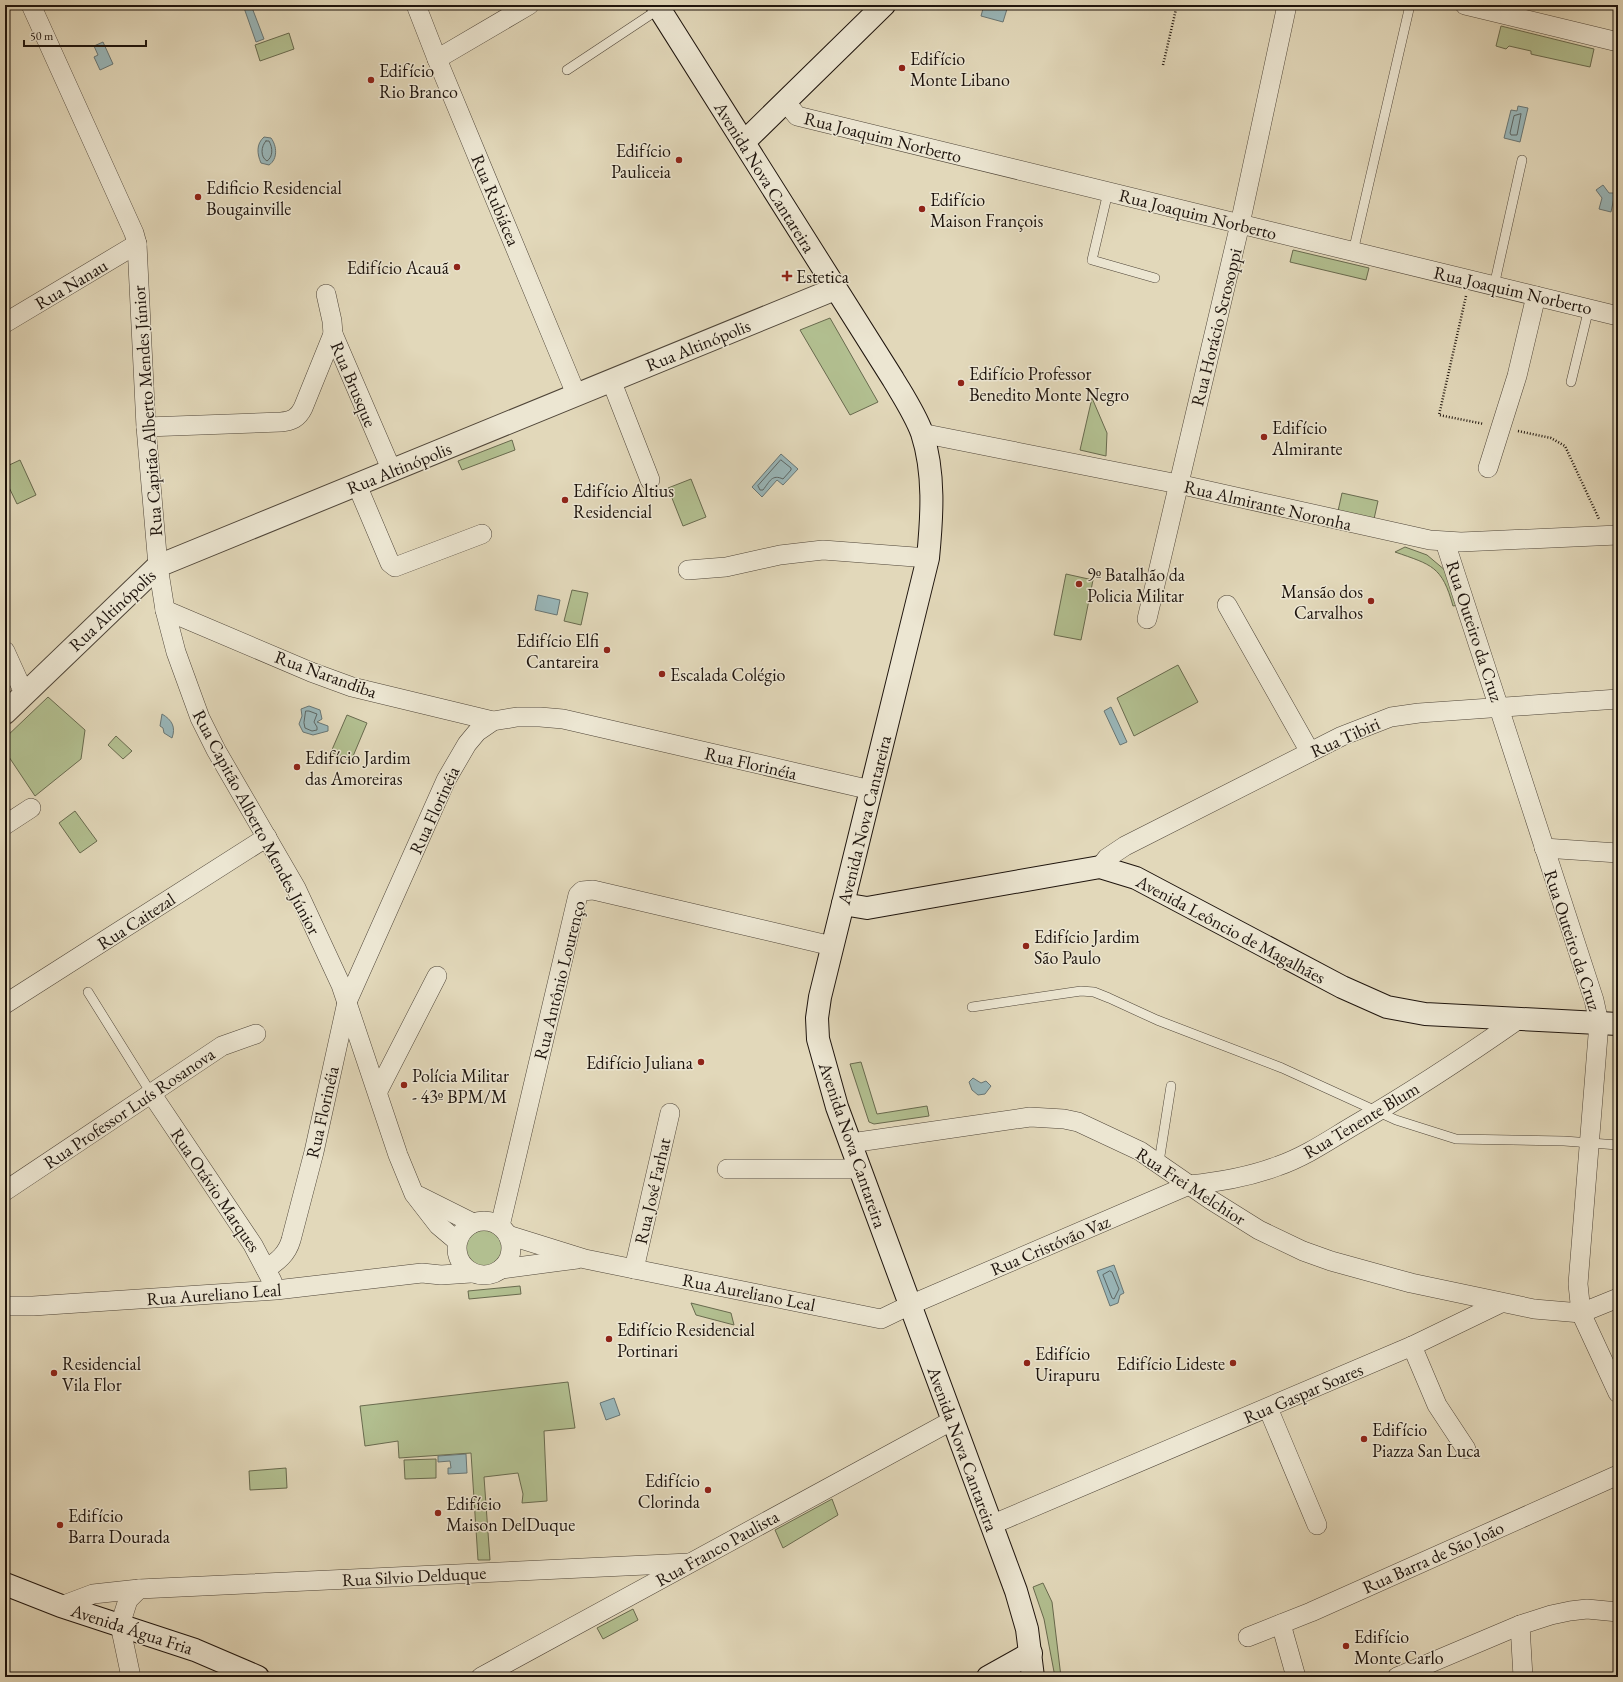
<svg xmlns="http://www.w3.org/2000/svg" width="1623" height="1682" font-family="'EB Garamond',serif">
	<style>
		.green { fill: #b2bf90; stroke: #686a4e }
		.water { fill: #99b7ba; stroke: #687675 }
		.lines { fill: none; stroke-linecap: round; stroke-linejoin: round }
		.shore { stroke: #5c6664; stroke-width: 1 }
		.service-casing { stroke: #4f4538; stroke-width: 10 }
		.minor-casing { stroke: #4f4538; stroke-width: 20 }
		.tertiary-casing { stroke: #4f4538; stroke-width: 24 }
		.secondary-casing { stroke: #1e140d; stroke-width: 24 }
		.path { stroke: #1e140d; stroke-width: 2.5; stroke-dasharray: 1 2; stroke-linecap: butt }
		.service { stroke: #ece6d2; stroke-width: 9 }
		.minor { stroke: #ece6d2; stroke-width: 19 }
		.tertiary { stroke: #ece6d2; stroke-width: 22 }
		.secondary { stroke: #ece6d2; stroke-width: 22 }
		.poi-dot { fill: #8f2418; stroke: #ece6d2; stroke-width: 1.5 }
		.labels { text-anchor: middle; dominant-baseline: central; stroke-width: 3; stroke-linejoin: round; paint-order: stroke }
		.poi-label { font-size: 18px; fill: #1e140d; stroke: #ece6d2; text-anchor: start }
		.street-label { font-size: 18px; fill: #1e140d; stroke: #ece6d2 }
	</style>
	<rect width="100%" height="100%" fill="#e2d8ba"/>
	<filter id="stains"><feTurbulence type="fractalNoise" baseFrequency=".005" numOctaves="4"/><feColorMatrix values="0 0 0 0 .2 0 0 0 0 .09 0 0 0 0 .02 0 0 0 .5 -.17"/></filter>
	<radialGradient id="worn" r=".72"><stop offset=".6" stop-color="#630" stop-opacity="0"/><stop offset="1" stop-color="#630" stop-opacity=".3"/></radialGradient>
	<g class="green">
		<polygon points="1501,26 1594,49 1590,67 1535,55 1531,54 1531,51 1509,46 1506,49 1496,46"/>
		<polygon points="289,33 294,49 260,61 255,45"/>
		<polygon points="1293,250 1369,268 1366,280 1290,262"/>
		<polygon points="830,318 878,402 850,415 800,330"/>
		<polygon points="1092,398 1107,433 1106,456 1080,450"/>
		<polygon points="512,440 515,450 462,470 458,461"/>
		<polygon points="20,460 36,495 17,504 5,479 5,467"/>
		<polygon points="691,479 706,517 683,526 668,488"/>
		<polygon points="1342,493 1378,501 1374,519 1338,511"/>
		<path d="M1405 547 1427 555 1446 571 1458 605 1453 606C1442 566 1432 565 1395 552Z"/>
		<polygon points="1066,574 1093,580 1081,640 1054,635"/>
		<polygon points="572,590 588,593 581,625 564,621"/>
		<polygon points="1178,665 1198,702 1134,736 1117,698"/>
		<polygon points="48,697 85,730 81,759 35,796 5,751 5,738"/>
		<polygon points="347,715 367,723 351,761 331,752"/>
		<polygon points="116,736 132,751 123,759 108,745"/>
		<polygon points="75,811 97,841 80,853 59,823"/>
		<polygon points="861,1062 877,1114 927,1106 929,1116 874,1124 869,1122 850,1064"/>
		<circle cx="484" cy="1248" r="21"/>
		<polygon points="520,1286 521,1294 469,1299 468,1291"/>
		<polygon points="691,1303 731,1313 734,1325 696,1315"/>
		<polygon points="568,1382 575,1428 544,1431 547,1501 522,1503 523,1494 518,1473 484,1477 490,1560 478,1560 471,1453 399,1458 398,1441 365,1446 360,1406"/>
		<polygon points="436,1459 436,1478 405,1479 404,1460"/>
		<polygon points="286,1468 287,1488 250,1490 249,1471"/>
		<polygon points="832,1499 838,1515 783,1548 775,1530"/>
		<polygon points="1043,1583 1052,1602 1061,1677 1055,1677 1044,1619 1033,1587"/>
		<polygon points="633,1609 638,1620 603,1639 597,1628"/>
	</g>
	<g class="water">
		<polygon points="243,5 251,5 264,39 256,42"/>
		<polygon points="984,5 1003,5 1007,9 1003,22 981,16"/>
		<polygon points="103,42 113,64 100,70 94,57 98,55 94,46"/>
		<polygon points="1518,106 1528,108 1520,142 1504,138 1511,110 1517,111"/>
		<path d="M264 137 271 138C277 146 278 159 269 165L261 163C257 154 256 144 264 137Z"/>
		<polygon points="1603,185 1609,193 1615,193 1611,212 1599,209 1602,198 1596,190"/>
		<polygon points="781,454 798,469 783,485 777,480 762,497 752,487"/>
		<polygon points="538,595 560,600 557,615 535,610"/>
		<polygon points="309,706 320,710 322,719 317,722 328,726 328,731 313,735 303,732 299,724 302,716 301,709"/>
		<polygon points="1111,707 1127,742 1120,745 1104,711"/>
		<path d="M162 714C172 720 176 727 172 738L164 733 163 728 160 726Z"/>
		<polygon points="973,1078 981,1083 986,1081 991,1086 985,1094 978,1095 972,1090 969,1082"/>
		<polygon points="1114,1265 1124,1293 1120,1295 1118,1303 1110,1306 1097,1271"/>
		<polygon points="614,1398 620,1415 606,1420 600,1403"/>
		<polygon points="466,1454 467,1473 448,1474 448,1468 451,1468 450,1461 438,1462 438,1456"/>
	</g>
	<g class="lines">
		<g class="shore">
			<polygon points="1521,114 1517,135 1511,135 1510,133 1514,116"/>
			<path d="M266 141H269C273 148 273 157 267 161 260 157 261 146 266 141Z"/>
			<path d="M781 460 791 468V470L783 479C772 474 770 481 763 490H760L758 486Z"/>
			<polygon points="306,711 309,711 317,714 314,722 317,727 317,730 312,731 305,728 304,723"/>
			<polygon points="1110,1271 1112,1272 1119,1289 1114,1299 1112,1298 1103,1275"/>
		</g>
		<defs>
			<g id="service">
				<polyline points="567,70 659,9"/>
				<polyline points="1108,192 1092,260 1155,278"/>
				<polyline points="1353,252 1410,5"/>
				<polyline points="1494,286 1522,160"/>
				<polyline points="1571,382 1589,308"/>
				<polyline points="88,992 151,1093"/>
				<polyline points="972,1007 1081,991 1094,992 1109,998 1157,1020 1282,1068 1396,1120 1456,1139 1564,1141 1618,1145"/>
				<polyline points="1159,1162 1171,1086"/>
			</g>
			<g id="minor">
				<polyline points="31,5 134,233 137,244 146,427 158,566 165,610 176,652 200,718 216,750 296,888 341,985 398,1155 414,1194 438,1225 457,1241"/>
				<polyline points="416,5 437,59 576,394"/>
				<polyline points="1465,5 1618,42"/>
				<polyline points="437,59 529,5"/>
				<polyline points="785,101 797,116 1618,316"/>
				<polyline points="326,294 332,321 333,334 392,471"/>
				<polyline points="5,323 137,244"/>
				<polyline points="611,380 650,480"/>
				<path d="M146 427 281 422C292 421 298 418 303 408L333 334"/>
				<polyline points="921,433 1178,484 1430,540 1461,542 1618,535"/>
				<polyline points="1488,468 1517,376 1536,296"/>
				<polyline points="357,485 390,563 395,567 482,534"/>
				<polyline points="1445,542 1594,1000 1599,1023 1578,1284 1581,1313 1618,1393"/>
				<polyline points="688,570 726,567 780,555 823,550 928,558"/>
				<polyline points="1227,605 1310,752"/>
				<polyline points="165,610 311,672 352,687 493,721"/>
				<polyline points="1147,619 1240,224 1287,5"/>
				<polyline points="5,651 24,693"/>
				<polyline points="5,825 31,808"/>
				<polyline points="1544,848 1618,853"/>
				<polyline points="1100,867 1107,858 1125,846 1342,736 1391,717 1419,713 1618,699"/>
				<polyline points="5,1004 267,837"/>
				<polyline points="378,1091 437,976"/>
				<polyline points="151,1093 253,1245 272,1281"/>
				<polyline points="851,1143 1030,1117 1064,1119 1078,1122 1140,1151 1211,1200 1259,1230 1303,1251 1331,1261 1411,1283 1534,1309 1581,1313 1618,1298"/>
				<polyline points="727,1169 861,1169"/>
				<polyline points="5,1191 222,1046 256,1034"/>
				<polyline points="419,1196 473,1223"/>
				<circle cx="484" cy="1248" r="27"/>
				<polyline points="500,1226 578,895 582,891 593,890 832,946"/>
				<path d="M508 1235 585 1259 881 1319 910 1305 1189 1185C1220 1182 1249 1177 1278 1166 1307 1156 1332 1138 1358 1123 1413 1091 1466 1056 1519 1019"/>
				<path d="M266 1269C278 1261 287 1254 291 1240L314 1152 347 1002 446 780 467 744 477 732 493 721 517 717H540L563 719 871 790"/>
				<polyline points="501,1269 577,1259"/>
				<polyline points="634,1269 670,1113"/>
				<polyline points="5,1306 33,1306 276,1290 422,1273 441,1275 471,1273"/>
				<polyline points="1412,1346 1437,1405 1466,1449"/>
				<polyline points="1268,1408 1317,1525"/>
				<polyline points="991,1525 1412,1346 1501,1303"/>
				<polyline points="61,1606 93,1594 139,1589 689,1563"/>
				<polyline points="1281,1624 1296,1677"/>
				<polyline points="1520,1625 1523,1677"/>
				<polyline points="1248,1637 1311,1612 1618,1475"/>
				<polyline points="131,1677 120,1625 128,1600 139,1589"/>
				<polyline points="481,1677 953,1420"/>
				<polyline points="1397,1677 1520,1625 1551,1615 1570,1611 1587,1609 1618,1612"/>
			</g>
			<polyline id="tertiary" points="5,713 158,566 835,289"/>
			<g id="secondary">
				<path d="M657 5 893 379C903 396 915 414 922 433 935 473 932 517 928 558L820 997 817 1018 818 1039 837 1107 1016 1591 1027 1629 1033 1677"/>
				<polyline points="744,142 884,5"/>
				<polyline points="843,904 867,908 1100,867 1136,878 1342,987 1387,1007 1425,1014 1618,1024"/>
				<polyline points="5,1584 61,1606 195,1650 258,1677"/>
				<polyline points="988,1677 1031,1653"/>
			</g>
		</defs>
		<use href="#service" class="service-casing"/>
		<use href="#minor" class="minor-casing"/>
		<use href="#tertiary" class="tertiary-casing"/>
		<use href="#secondary" class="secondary-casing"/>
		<g class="path">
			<polyline points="1163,65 1177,5"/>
			<polyline points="1466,296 1439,415 1484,424"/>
			<polyline points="1518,431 1551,438 1565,446 1599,519"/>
		</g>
		<use href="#service" class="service"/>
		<use href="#minor" class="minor"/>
		<use href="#tertiary" class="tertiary"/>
		<use href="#secondary" class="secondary"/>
	</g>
	<g class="poi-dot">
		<circle cx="902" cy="68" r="4"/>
		<circle cx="371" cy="80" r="4"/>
		<circle cx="679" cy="160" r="4"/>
		<circle cx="198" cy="197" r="4"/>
		<circle cx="922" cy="209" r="4"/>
		<circle cx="457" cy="267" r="4"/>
		<path d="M785 270h4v4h4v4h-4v4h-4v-4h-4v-4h4z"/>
		<circle cx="961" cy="383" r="4"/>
		<circle cx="1264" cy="437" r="4"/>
		<circle cx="565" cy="500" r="4"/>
		<circle cx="1079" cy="584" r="4"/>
		<circle cx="1371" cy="601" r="4"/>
		<circle cx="607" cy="650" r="4"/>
		<circle cx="662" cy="674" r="4"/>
		<circle cx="297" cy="767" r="4"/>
		<circle cx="1026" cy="946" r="4"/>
		<circle cx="701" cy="1062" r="4"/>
		<circle cx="404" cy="1085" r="4"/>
		<circle cx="609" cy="1339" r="4"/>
		<circle cx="1027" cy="1363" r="4"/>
		<circle cx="1233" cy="1363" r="4"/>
		<circle cx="54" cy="1373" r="4"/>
		<circle cx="1364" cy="1439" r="4"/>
		<circle cx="708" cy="1490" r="4"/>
		<circle cx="438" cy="1513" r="4"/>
		<circle cx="60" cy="1525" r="4"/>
		<circle cx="1346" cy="1646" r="4"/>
	</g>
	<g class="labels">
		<g class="poi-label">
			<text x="910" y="58">Edifício<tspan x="910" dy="21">Monte Libano</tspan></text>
			<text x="379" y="70">Edifício<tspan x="379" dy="21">Rio Branco</tspan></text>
			<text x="671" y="150" text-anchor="end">Edifício<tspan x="671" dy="21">Pauliceia</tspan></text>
			<text x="206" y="187">Edificio Residencial<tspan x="206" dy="21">Bougainville</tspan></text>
			<text x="930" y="199">Edifício<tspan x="930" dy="21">Maison François</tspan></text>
			<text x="449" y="267" text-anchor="end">Edifício Acauã</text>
			<text x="796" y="276">Estetica</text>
			<text x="969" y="373">Edifício Professor<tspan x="969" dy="21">Benedito Monte Negro</tspan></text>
			<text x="1272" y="427">Edifício<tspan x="1272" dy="21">Almirante</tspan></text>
			<text x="573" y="490">Edifício Altius<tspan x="573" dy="21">Residencial</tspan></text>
			<text x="1087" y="574">9º Batalhão da<tspan x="1087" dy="21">Policia Militar</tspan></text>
			<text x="1363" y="591" text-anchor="end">Mansão dos<tspan x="1363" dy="21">Carvalhos</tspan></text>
			<text x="599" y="640" text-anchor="end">Edifício Elfi<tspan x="599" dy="21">Cantareira</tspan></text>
			<text x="670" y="674">Escalada Colégio</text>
			<text x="305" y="757">Edifício Jardim<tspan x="305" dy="21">das Amoreiras</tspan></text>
			<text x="1034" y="936">Edifício Jardim<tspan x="1034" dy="21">São Paulo</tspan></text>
			<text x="693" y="1062" text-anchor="end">Edifício Juliana</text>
			<text x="412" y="1075">Polícia Militar<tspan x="412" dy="21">- 43º BPM/M</tspan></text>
			<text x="617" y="1329">Edifício Residencial<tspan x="617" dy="21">Portinari</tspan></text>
			<text x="1035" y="1353">Edifício<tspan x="1035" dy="21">Uirapuru</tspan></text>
			<text x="62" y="1363">Residencial<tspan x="62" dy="21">Vila Flor</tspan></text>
			<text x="1225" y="1363" text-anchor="end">Edifício Lideste</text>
			<text x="1372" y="1429">Edifício<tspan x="1372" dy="21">Piazza San Luca</tspan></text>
			<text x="700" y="1480" text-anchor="end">Edifício<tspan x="700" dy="21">Clorinda</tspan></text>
			<text x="446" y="1503">Edifício<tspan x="446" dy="21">Maison DelDuque</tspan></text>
			<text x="68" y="1515">Edifício<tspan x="68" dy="21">Barra Dourada</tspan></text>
			<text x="1354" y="1636">Edifício<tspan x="1354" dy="21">Monte Carlo</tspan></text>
		</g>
		<g class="street-label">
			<text transform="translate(883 137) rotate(14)">Rua Joaquim Norberto</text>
			<text transform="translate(765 177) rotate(58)">Avenida Nova Cantareira</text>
			<text transform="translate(496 200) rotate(67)">Rua Rubiácea</text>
			<text transform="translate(1198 214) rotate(14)">Rua Joaquim Norberto</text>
			<text transform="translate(71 284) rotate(-31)">Rua Nanau</text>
			<text transform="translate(1513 290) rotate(13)">Rua Joaquim Norberto</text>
			<text transform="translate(1216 327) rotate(-76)">Rua Horácio Scrosoppi</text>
			<text transform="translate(698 345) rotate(-22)">Rua Altinópolis</text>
			<text transform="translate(354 384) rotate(67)">Rua Brusque</text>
			<text transform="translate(147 411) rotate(-94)">Rua Capitão Alberto Mendes Júnior</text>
			<text transform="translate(399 468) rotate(-22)">Rua Altinópolis</text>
			<text transform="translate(1268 505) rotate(13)">Rua Almirante Noronha</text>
			<text transform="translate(112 610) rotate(-43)">Rua Altinópolis</text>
			<text transform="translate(1475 631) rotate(72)">Rua Outeiro da Cruz</text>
			<text transform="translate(326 674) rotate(20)">Rua Narandiba</text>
			<text transform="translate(1345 737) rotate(-24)">Rua Tibiri</text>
			<text transform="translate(751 763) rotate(13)">Rua Florinéia</text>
			<text transform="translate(434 810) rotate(-65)">Rua Florinéia</text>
			<text transform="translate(864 820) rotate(-76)">Avenida Nova Cantareira</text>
			<text transform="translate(257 822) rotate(62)">Rua Capitão Alberto Mendes Júnior</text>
			<text transform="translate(136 921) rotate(-33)">Rua Caitezal</text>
			<text transform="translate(1231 929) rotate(28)">Avenida Leôncio de Magalhães</text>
			<text transform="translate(1573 940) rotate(72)">Rua Outeiro da Cruz</text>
			<text transform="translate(559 980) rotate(-76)">Rua Antônio Lourenço</text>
			<text transform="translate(129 1108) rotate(-34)">Rua Professor Luís Rosanova</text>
			<text transform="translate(322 1112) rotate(-77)">Rua Florinéia</text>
			<text transform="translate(1361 1120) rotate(-31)">Rua Tenente Blum</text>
			<text transform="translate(853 1145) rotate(71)">Avenida Nova Cantareira</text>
			<text transform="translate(1191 1186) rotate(33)">Rua Frei Melchior</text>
			<text transform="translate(216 1190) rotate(56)">Rua Otávio Marques</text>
			<text transform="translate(652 1191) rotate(-77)">Rua José Farhat</text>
			<text transform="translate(1050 1245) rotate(-23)">Rua Cristóvão Vaz</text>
			<text transform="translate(749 1292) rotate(11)">Rua Aureliano Leal</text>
			<text transform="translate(214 1294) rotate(-4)">Rua Aureliano Leal</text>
			<text transform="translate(1303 1393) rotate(-23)">Rua Gaspar Soares</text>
			<text transform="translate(963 1449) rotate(70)">Avenida Nova Cantareira</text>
			<text transform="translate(717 1548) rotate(-29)">Rua Franco Paulista</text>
			<text transform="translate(1433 1557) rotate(-24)">Rua Barra de São João</text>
			<text transform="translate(414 1576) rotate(-3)">Rua Silvio Delduque</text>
			<text transform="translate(132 1629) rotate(18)">Avenida Água Fria</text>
		</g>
	</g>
	<rect width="1623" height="1682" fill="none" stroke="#e2d8ba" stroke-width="20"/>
	<rect x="6" y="6" width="1611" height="1670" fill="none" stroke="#1e140d" stroke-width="2"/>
	<rect x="10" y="10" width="1603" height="1662" fill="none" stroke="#1e140d"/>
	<path d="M24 40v6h122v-6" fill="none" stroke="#1e140d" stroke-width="2"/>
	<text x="30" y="40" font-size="12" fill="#1e140d" stroke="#ece6d2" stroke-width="3" paint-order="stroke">50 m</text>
	<rect width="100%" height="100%" filter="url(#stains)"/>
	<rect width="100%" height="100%" fill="url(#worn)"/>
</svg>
